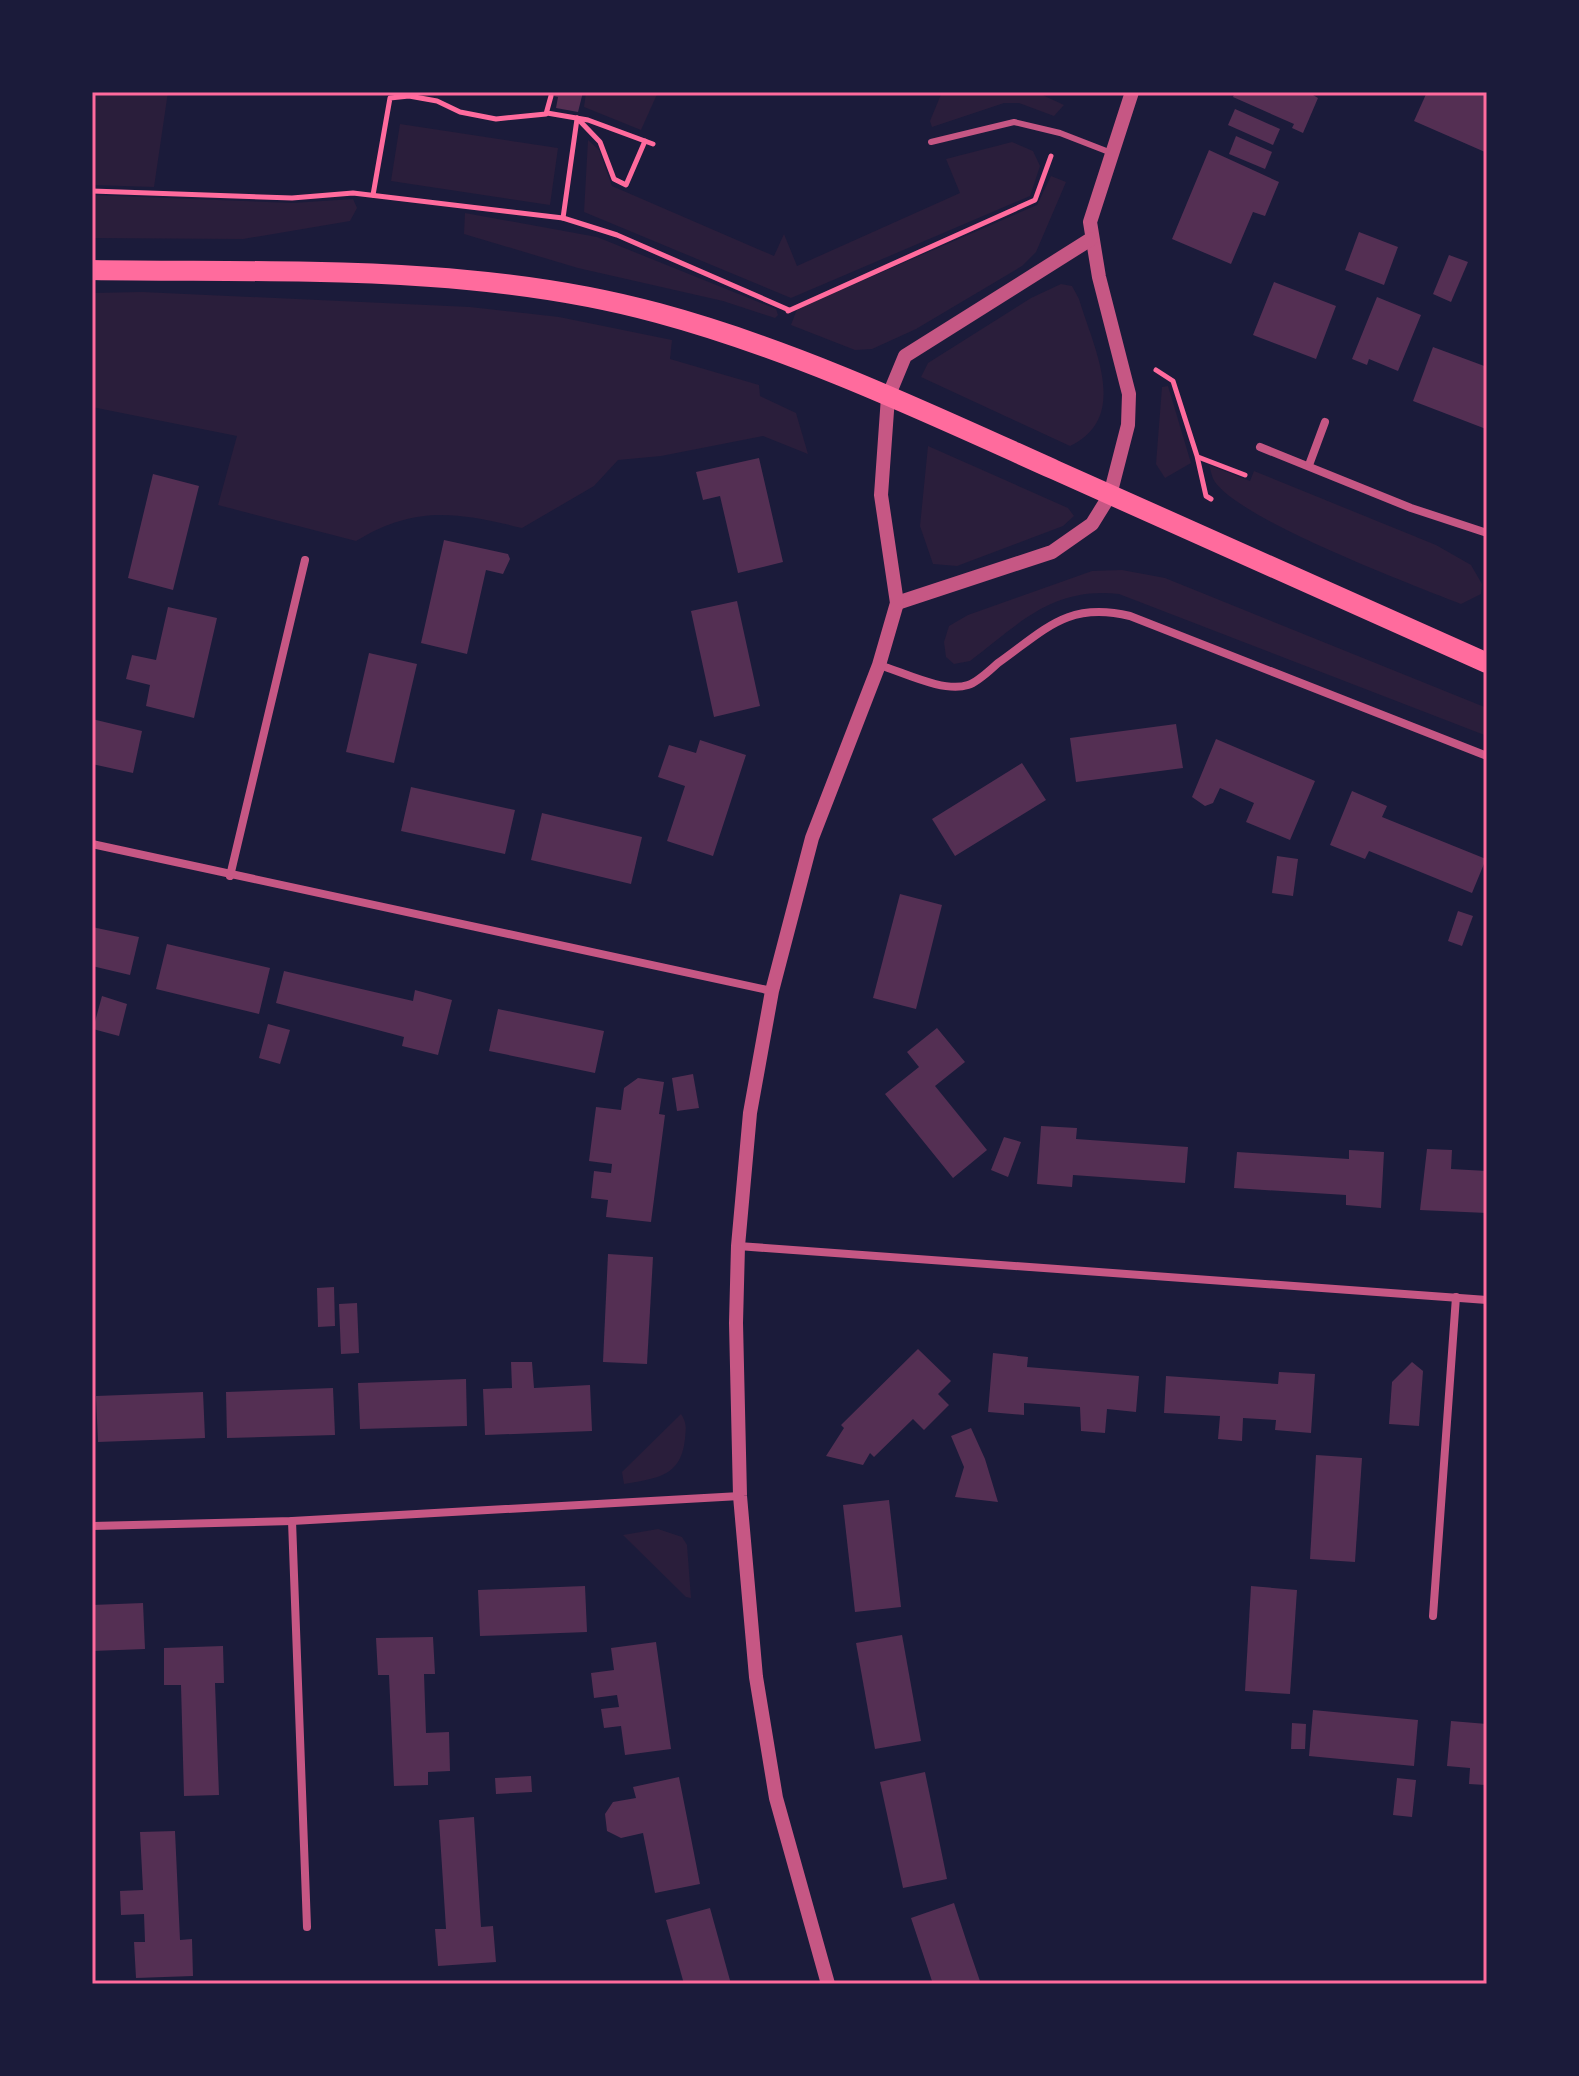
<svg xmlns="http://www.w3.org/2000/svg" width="1579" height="2076" font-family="'Fira Sans',sans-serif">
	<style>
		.green { fill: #2a1e3b }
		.building { fill: #542f53 }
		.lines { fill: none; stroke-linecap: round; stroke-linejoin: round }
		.path { stroke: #ff6b9d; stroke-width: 5 }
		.service { stroke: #c65784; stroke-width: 6 }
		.minor { stroke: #c65784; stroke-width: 8 }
		.tertiary { stroke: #c65784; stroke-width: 14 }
		.primary { stroke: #ff6b9d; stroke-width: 20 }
		.neatline { fill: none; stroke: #ff6b9d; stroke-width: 3 }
	</style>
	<rect width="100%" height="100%" fill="#1b1b3a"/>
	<g class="green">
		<polygon points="92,92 168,92 154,187 92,185"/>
		<polygon points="586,92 658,92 641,130 584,107"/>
		<polygon points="942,92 1036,92 1064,105 1054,116 1019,103 1004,103 932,127 930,121"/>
		<polygon points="400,124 558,148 550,205 391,181"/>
		<polygon points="588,140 599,150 612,186 774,256 784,234 797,266 960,193 946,159 1012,142 1033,151 1040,166 1030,196 791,298 584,212"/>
		<polygon points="1051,176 1066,182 1036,252 1022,266 916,329 872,349 855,350 791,325 797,309 1037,205"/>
		<polygon points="92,195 293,203 353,199 357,208 350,221 243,239 92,238"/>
		<polygon points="465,213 597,237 776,309 778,315 775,318 723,301 578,268 464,234"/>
		<path d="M1061 284 1072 286 1079 299C1093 347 1131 417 1070 446L921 377 928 363 1031 298Z"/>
		<path d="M142 292 470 307 559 317 672 340 670 359 759 385 760 396 796 413 808 454 763 436 661 456 618 460 594 486 522 528C457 512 415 505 356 541L218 505 237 436 92 407V293Z"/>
		<polygon points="1168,386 1191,463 1165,478 1156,464 1162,387"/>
		<polygon points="928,446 1068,508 1074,516 1063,526 957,566 933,564 920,526"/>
		<path d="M1209 465 1250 481 1254 471 1436 545 1471 565 1482 584 1481 594 1461 604C1410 584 1243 521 1215 482 1212 478 1211 471 1209 465Z"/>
		<path d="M1122 570 1165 578 1487 708V736L1119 594C1052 587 1020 623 970 661L954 664 946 657 944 642 949 626 968 615 1092 571Z"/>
		<path d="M681 1414C687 1423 686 1428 685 1439 681 1477 657 1478 624 1484L622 1472Z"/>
		<polygon points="658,1529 682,1537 687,1545 691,1598 686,1597 623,1535"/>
	</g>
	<g class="building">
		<polygon points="534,92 583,92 578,112 556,108 558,97"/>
		<polygon points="1235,92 1308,92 1318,98 1303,133 1292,128 1294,124 1233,97"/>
		<polygon points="1427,92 1487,95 1485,152 1414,121"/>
		<polygon points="1235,109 1280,129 1273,145 1228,125"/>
		<polygon points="1236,136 1272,152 1265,169 1229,154"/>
		<polygon points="1209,150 1279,182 1265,216 1253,212 1231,264 1172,239"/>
		<polygon points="1359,232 1398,247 1384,285 1345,270"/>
		<polygon points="1449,255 1468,262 1451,302 1433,294"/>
		<polygon points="1274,282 1336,306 1316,359 1253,335"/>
		<polygon points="1377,297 1421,315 1398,371 1369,359 1367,365 1352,359"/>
		<polygon points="1433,347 1487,367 1486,429 1413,401"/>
		<polygon points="759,458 783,562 738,573 720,496 703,500 696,472"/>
		<polygon points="153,474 199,486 173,590 128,578"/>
		<polygon points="444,540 508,554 510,559 503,574 486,570 467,654 421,643"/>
		<polygon points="737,601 760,706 714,717 691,611"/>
		<polygon points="168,607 217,618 194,718 146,706 150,685 126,679 132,655 156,660"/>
		<polygon points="369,653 417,664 394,763 346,752"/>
		<polygon points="92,719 142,731 133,773 92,764"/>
		<polygon points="1176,724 1183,768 1076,782 1070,738"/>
		<polygon points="1216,739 1315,781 1290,840 1246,822 1254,803 1220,788 1213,803 1205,806 1192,797"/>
		<polygon points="700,740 746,755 713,856 667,841 685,786 658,777 669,745 696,753"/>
		<polygon points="1022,763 1046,800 955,856 932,819"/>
		<polygon points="411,787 515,810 505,854 401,831"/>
		<polygon points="1352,791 1387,806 1382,817 1486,859 1472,893 1369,851 1365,859 1330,845"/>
		<polygon points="542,813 642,837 631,884 531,860"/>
		<polygon points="1277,856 1298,859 1293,896 1272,893"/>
		<polygon points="900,894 942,905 916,1009 873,998"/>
		<polygon points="1458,911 1473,916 1462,946 1448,941"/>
		<polygon points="92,927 139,937 130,975 92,966"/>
		<polygon points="167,944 270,968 259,1014 156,989"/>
		<polygon points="284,971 413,1001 415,990 452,1000 438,1055 402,1046 404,1037 276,1003"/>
		<polygon points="102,996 127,1004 119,1036 93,1029"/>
		<polygon points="498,1009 604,1031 595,1073 489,1051"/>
		<polygon points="268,1024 290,1030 280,1064 259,1058"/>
		<polygon points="937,1028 965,1062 935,1086 987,1150 953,1178 885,1094 919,1067 907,1052"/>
		<polygon points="693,1074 699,1108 677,1111 672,1078"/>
		<polygon points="638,1078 664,1082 659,1114 665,1115 651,1222 606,1217 608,1200 591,1198 594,1171 611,1173 612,1164 589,1161 596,1107 621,1110 624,1088"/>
		<polygon points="1041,1126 1077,1128 1076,1139 1188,1147 1185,1183 1073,1175 1072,1187 1037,1184"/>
		<polygon points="1004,1137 1021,1142 1008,1177 991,1170"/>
		<polygon points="1427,1149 1452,1150 1451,1169 1487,1171 1487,1213 1420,1210"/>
		<polygon points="1349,1150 1384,1152 1381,1208 1346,1205 1346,1195 1234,1188 1237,1152 1349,1159"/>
		<polygon points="608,1254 653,1257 647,1364 603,1362"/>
		<polygon points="334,1287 335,1326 318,1327 317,1288"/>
		<polygon points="357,1303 359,1353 341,1354 339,1304"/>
		<polygon points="918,1349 951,1381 938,1394 949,1405 924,1430 913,1419 874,1457 870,1453 863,1465 826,1456 844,1428 841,1425"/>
		<polygon points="993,1353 1028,1357 1027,1367 1139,1376 1136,1412 1107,1409 1105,1433 1081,1431 1080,1407 1024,1403 1024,1415 988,1412"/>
		<polygon points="511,1362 532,1362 534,1388 590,1385 592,1431 485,1435 483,1389 512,1388"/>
		<polygon points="1412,1362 1423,1371 1419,1426 1389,1424 1392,1382"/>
		<polygon points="1279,1372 1315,1374 1311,1433 1275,1430 1276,1420 1243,1418 1242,1441 1218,1439 1220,1416 1164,1413 1166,1376 1278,1384"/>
		<polygon points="466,1379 467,1426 360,1429 358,1383"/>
		<polygon points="333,1388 335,1435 227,1438 226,1392"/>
		<polygon points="203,1392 205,1438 98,1442 96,1396"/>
		<polygon points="971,1428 985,1459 998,1502 955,1497 964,1467 951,1436"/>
		<polygon points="1316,1455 1362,1458 1355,1562 1310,1559"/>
		<polygon points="889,1500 901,1607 855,1612 843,1505"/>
		<polygon points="585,1586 587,1632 480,1636 478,1590"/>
		<polygon points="1251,1586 1297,1590 1290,1694 1245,1691"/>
		<polygon points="143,1603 145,1649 92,1651 92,1605"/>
		<polygon points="902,1635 921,1741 875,1749 856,1643"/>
		<polygon points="433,1637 435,1674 424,1674 426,1733 449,1732 450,1771 428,1772 428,1785 394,1786 389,1675 378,1675 376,1638"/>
		<polygon points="656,1642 671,1749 625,1755 621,1726 604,1728 601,1709 619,1707 617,1695 594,1698 591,1673 614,1670 611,1648"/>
		<polygon points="223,1646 224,1683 215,1683 219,1795 184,1796 181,1685 164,1685 164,1648"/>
		<polygon points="1313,1710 1418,1720 1414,1766 1309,1756"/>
		<polygon points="1451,1721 1487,1724 1486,1785 1469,1784 1470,1768 1447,1766"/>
		<polygon points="1292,1723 1306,1724 1305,1749 1291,1749"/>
		<polygon points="925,1772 947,1879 903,1888 880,1782"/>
		<polygon points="531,1776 532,1792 496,1794 495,1778"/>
		<polygon points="679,1777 700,1884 655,1893 643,1833 621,1838 607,1831 605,1814 613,1802 636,1798 633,1787"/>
		<polygon points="1397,1778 1416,1780 1412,1817 1393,1815"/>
		<polygon points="474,1817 481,1927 493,1926 496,1962 438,1966 435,1929 446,1929 439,1820"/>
		<polygon points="175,1831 180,1940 192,1939 193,1976 136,1978 134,1942 145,1942 144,1914 121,1915 120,1891 143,1890 140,1832"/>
		<polygon points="954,1903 971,1955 981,1984 933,1984 911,1918"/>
		<polygon points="710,1908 731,1984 684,1984 666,1920"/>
	</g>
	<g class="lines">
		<g class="path">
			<polyline points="547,113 588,120 653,144"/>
			<polyline points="577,118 600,142 614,179 626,185 645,141"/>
			<polyline points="92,191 292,198 353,193 563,218 617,235 789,310"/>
			<polyline points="373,195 390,98 409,96 437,101 460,112 496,119 546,114 551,96"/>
			<polyline points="563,218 577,119"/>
			<polyline points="788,311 1035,200 1051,156"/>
			<polyline points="1156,370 1173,381 1197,456 1206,496 1211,499"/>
			<polyline points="1198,457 1245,475"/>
		</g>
		<polyline class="service" points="931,142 1014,122 1060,133 1109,152"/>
		<g class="minor">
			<polyline points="1260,447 1411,508 1487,533"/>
			<polyline points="1309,465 1325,422"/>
			<path d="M879 665C903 672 943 693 968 685 978 682 990 670 998 663 1046 629 1068 601 1130 616L1487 756"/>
			<polyline points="92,844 772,991"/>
			<polyline points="230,876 305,560"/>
			<polyline points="738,1246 1487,1300"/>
			<polyline points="292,1521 307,1927"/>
			<polyline points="92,1526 292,1521 740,1496"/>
			<polyline points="1433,1616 1456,1297"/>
		</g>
		<g class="tertiary">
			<polyline points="897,603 1052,552 1092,524 1110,495 1128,425 1129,394 1099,277 1090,222 1132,92"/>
			<polyline points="828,1984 776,1798 756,1677 740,1496 736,1323 738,1246 750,1113 772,991 812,838 879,665 897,603 881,495 888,397 905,356 1091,239"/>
		</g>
		<path class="primary" d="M92 270C280 273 475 263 658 313 795 350 926 412 1055 470 1199 535 1343 599 1487 663"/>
	</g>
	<rect width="1579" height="2076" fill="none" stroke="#1b1b3a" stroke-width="188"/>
	<rect x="94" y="94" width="1391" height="1888" class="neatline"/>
</svg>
